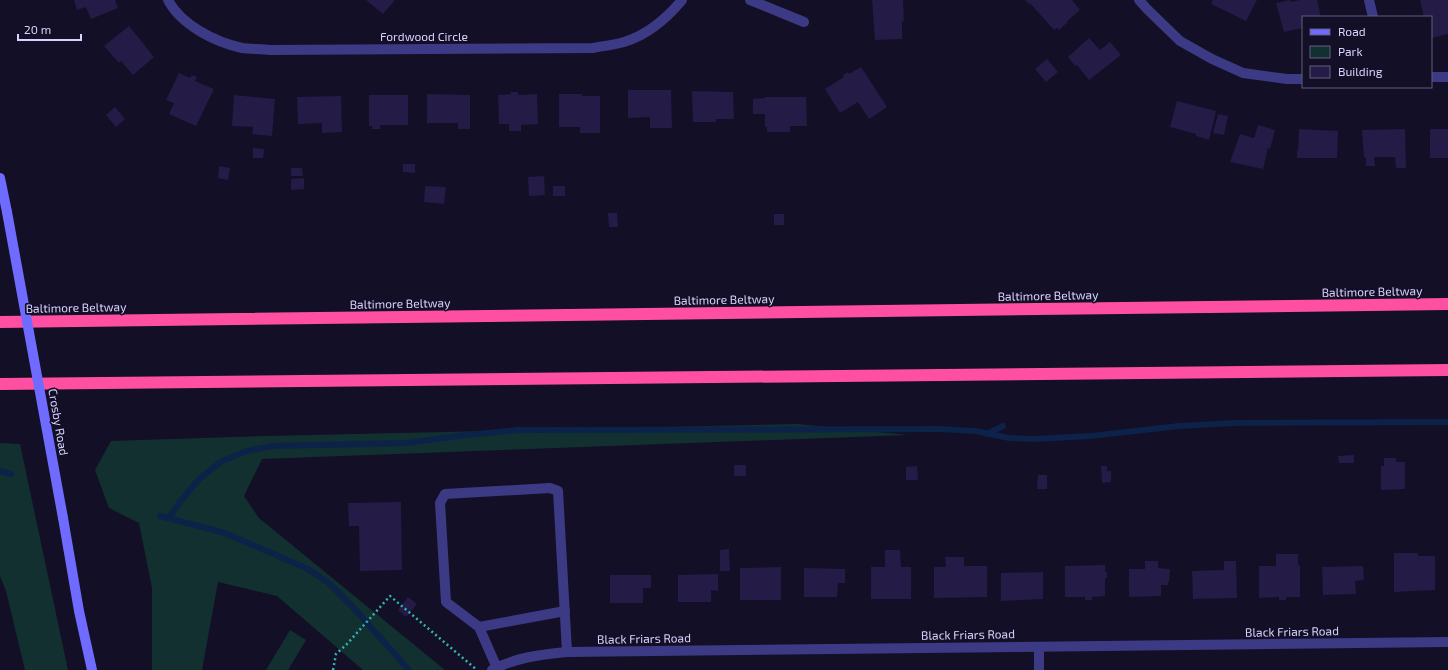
<svg xmlns="http://www.w3.org/2000/svg" width="1448" height="670" font-family="'Exo 2',sans-serif">
	<style>
		.green { fill: #12302f }
		.lines { fill: none; stroke-linecap: round; stroke-linejoin: round }
		.stream { stroke: #0c2248; stroke-width: 6 }
		.building { fill: #241b47 }
		.path { stroke: #2fb8b0; stroke-width: 2.5; stroke-dasharray: 2 3; stroke-linecap: butt }
		.lane { stroke: #3d3a85; stroke-width: 10 }
		.street { stroke: #3d3a85; stroke-width: 10 }
		.secondary { stroke: #6f6bff; stroke-width: 10 }
		.highway { stroke: #ff4fa3; stroke-width: 12 }
		.secondary-bridge { stroke: #6f6bff; stroke-width: 10 }
		.labels { text-anchor: middle; dominant-baseline: central; stroke-width: 3.5; stroke-linejoin: round; paint-order: stroke }
		.street-label { font-size: 12px; fill: #d9d4ff; stroke: #130f26 }
	</style>
	<rect width="100%" height="100%" fill="#130f26"/>
	<g class="green">
		<polygon points="798,424 908,435 262,459 244,496 259,518 445,670 363,670 277,596 218,582 202,670 152,670 152,588 139,523 109,508 95,470 111,441 265,436"/>
		<polygon points="0,443 20,444 68,670 25,670 6,591 0,576"/>
		<polygon points="290,630 306,640 288,670 266,670"/>
	</g>
	<g class="lines">
		<g class="stream">
			<polyline points="987,434 1003,426"/>
			<polyline points="0,471 11,474"/>
			<polyline points="160,516 225,533 306,568 329,583 351,605 409,670"/>
			<polyline points="169,518 179,503 199,479 222,461 247,451 273,446 406,443 466,435 519,430 940,429 976,431 1009,438 1035,439 1091,436 1179,426 1233,423 1448,422"/>
		</g>
	</g>
	<g class="building">
		<polygon points="74,0 115,0 118,8 91,19 86,7 77,10"/>
		<polygon points="366,0 395,0 383,14"/>
		<polygon points="872,0 903,0 904,21 902,21 902,39 875,40"/>
		<polygon points="1025,0 1072,0 1080,10 1067,21 1068,22 1059,30 1057,28 1054,30 1030,3 1029,4"/>
		<polygon points="1213,0 1257,0 1246,21 1211,4"/>
		<polygon points="1290,0 1290,2 1300,0 1317,0 1321,17 1303,17 1303,28 1284,32 1276,3"/>
		<polygon points="1420,0 1448,0 1448,34 1431,38 1431,17 1424,17"/>
		<polygon points="129,26 154,57 133,75 121,61 119,63 104,46"/>
		<polygon points="1089,38 1100,50 1110,42 1121,55 1089,80 1077,65 1075,66 1068,57"/>
		<polygon points="1047,59 1058,72 1046,82 1035,69"/>
		<polygon points="861,67 887,107 869,119 858,102 840,113 825,89 844,77 843,75 848,72 849,74"/>
		<polygon points="179,73 190,78 192,75 197,77 195,81 214,89 196,126 169,114 174,103 166,100"/>
		<polygon points="628,90 671,90 672,128 650,128 650,117 628,118"/>
		<polygon points="692,91 733,92 734,119 716,119 716,122 693,122"/>
		<polygon points="511,92 518,92 518,95 537,94 538,124 521,125 521,131 509,131 509,124 499,124 498,95 511,94"/>
		<polygon points="427,94 470,95 470,129 458,129 458,123 427,123"/>
		<polygon points="559,94 582,94 582,96 600,96 600,133 580,133 580,127 559,127"/>
		<polygon points="234,95 275,99 272,136 252,134 253,127 232,126"/>
		<polygon points="369,95 408,95 408,125 380,125 380,129 372,129 372,126 369,126"/>
		<polygon points="341,96 342,132 322,133 322,123 298,124 297,97"/>
		<polygon points="765,97 806,97 807,126 790,126 790,132 767,132 767,127 765,127 765,114 753,114 753,99 765,98"/>
		<polygon points="1177,101 1216,111 1209,140 1196,136 1196,134 1170,127"/>
		<polygon points="115,107 125,119 116,127 106,115"/>
		<polygon points="1218,114 1228,116 1224,135 1213,133"/>
		<polygon points="1258,125 1275,130 1270,149 1268,148 1263,169 1230,162 1240,134 1254,138"/>
		<polygon points="1299,129 1338,131 1337,158 1297,158 1297,151 1298,151"/>
		<polygon points="1405,129 1406,168 1396,168 1395,157 1374,157 1375,166 1366,166 1366,158 1364,157 1362,130"/>
		<rect x="1430" y="129" width="18" height="29"/>
		<polygon points="253,148 264,149 263,158 253,158"/>
		<polygon points="403,164 415,164 415,173 403,172"/>
		<polygon points="219,166 230,168 228,180 218,178"/>
		<polygon points="291,168 302,168 303,176 291,176"/>
		<polygon points="544,176 545,195 529,196 528,177"/>
		<polygon points="304,178 304,189 291,190 291,179"/>
		<polygon points="425,186 446,187 444,204 424,202"/>
		<rect x="553" y="186" width="12" height="10"/>
		<polygon points="608,213 617,213 618,227 609,227"/>
		<rect x="774" y="214" width="10" height="11"/>
		<polygon points="1354,455 1354,463 1339,463 1338,456"/>
		<polygon points="1384,458 1396,458 1396,462 1405,462 1405,489 1381,490 1381,466 1384,466"/>
		<rect x="734" y="465" width="12" height="11"/>
		<polygon points="917,466 918,480 906,480 906,467"/>
		<polygon points="1101,466 1107,466 1107,471 1111,471 1111,482 1102,483"/>
		<polygon points="1038,475 1047,475 1047,489 1037,489"/>
		<polygon points="401,502 402,570 360,571 359,526 349,526 348,503"/>
		<polygon points="729,549 730,571 720,571 720,550"/>
		<polygon points="885,550 900,550 901,567 911,567 911,599 871,599 871,567 885,567"/>
		<polygon points="1394,553 1418,553 1418,556 1435,556 1435,590 1394,592"/>
		<polygon points="1276,554 1298,554 1298,565 1300,565 1300,597 1286,597 1286,600 1279,600 1279,597 1259,598 1259,566 1276,566"/>
		<polygon points="945,557 964,557 964,566 987,566 987,597 934,598 934,567 946,567"/>
		<polygon points="1145,561 1158,561 1158,568 1170,569 1169,582 1168,582 1168,585 1161,585 1161,596 1129,597 1129,569 1145,569"/>
		<polygon points="1224,561 1236,561 1237,598 1193,599 1192,571 1224,570"/>
		<polygon points="1105,565 1105,572 1107,572 1107,578 1105,578 1105,596 1092,597 1092,600 1085,600 1085,597 1065,597 1065,566"/>
		<polygon points="1363,566 1364,580 1355,581 1356,594 1323,595 1322,567"/>
		<polygon points="781,567 781,600 740,600 740,568"/>
		<polygon points="804,568 845,569 845,583 838,583 837,597 804,597"/>
		<polygon points="1043,572 1043,599 1001,601 1001,573"/>
		<polygon points="718,574 718,591 711,590 711,602 678,602 678,575"/>
		<polygon points="610,575 651,575 651,588 643,588 643,603 610,603"/>
		<polygon points="408,597 417,604 406,617 398,610"/>
	</g>
	<g class="lines">
		<polyline class="path" points="333,670 336,654 347,644 390,596 477,670"/>
		<g class="lane">
			<polyline points="479,627 565,611"/>
			<polyline points="497,668 479,627 446,602 440,503 445,494 550,488 558,491 567,652"/>
		</g>
		<g class="street">
			<path d="M168 0C181 25 215 42 242 48 251 49 261 49 270 50L593 48C603 46 614 45 624 42 647 35 667 18 682 0"/>
			<polyline points="750,0 804,22"/>
			<polyline points="1139,0 1147,9 1180,41 1212,59 1243,73 1287,79 1303,79"/>
			<polyline points="1369,0 1373,17"/>
			<polyline points="1431,77 1448,77"/>
			<polyline points="1039,647 1039,670"/>
			<path d="M492 670C517 657 539 655 567 652L1448 642"/>
		</g>
		<g class="secondary">
			<polyline points="0,178 7,212"/>
			<polyline points="63,518 79,611 92,670"/>
		</g>
		<g class="highway">
			<polyline points="0,322 1448,304"/>
			<polyline points="0,384 1448,370"/>
		</g>
		<polyline class="secondary-bridge" points="7,212 63,518"/>
	</g>
	<g class="labels">
		<g class="street-label">
			<text x="424" y="36">Fordwood Circle</text>
			<text transform="translate(1372 291) rotate(-1)">Baltimore Beltway</text>
			<text transform="translate(1048 295) rotate(-1)">Baltimore Beltway</text>
			<text transform="translate(724 299) rotate(-1)">Baltimore Beltway</text>
			<text transform="translate(400 303) rotate(-1)">Baltimore Beltway</text>
			<text transform="translate(76 307) rotate(-1)">Baltimore Beltway</text>
			<text transform="translate(59 422) rotate(80)">Crosby Road</text>
			<text transform="translate(1292 631) rotate(-1)">Black Friars Road</text>
			<text transform="translate(968 634) rotate(-1)">Black Friars Road</text>
			<text transform="translate(644 638) rotate(-1)">Black Friars Road</text>
		</g>
	</g>
	<rect x="1302" y="16" width="130" height="72" fill="#130f26" stroke="#625e7d"/>
	<rect x="1310" y="29" width="20" height="6" fill="#6f6bff" stroke="#625e7d"/>
	<text x="1338" y="36" font-size="12" fill="#d9d4ff">Road</text>
	<rect x="1310" y="46" width="20" height="12" fill="#12302f" stroke="#625e7d"/>
	<text x="1338" y="56" font-size="12" fill="#d9d4ff">Park</text>
	<rect x="1310" y="66" width="20" height="12" fill="#241b47" stroke="#625e7d"/>
	<text x="1338" y="76" font-size="12" fill="#d9d4ff">Building</text>
	<path d="M18 34v6h63v-6" fill="none" stroke="#d9d4ff" stroke-width="2"/>
	<text x="24" y="34" font-size="12" fill="#d9d4ff" stroke="#130f26" stroke-width="3" paint-order="stroke">20 m</text>
</svg>
